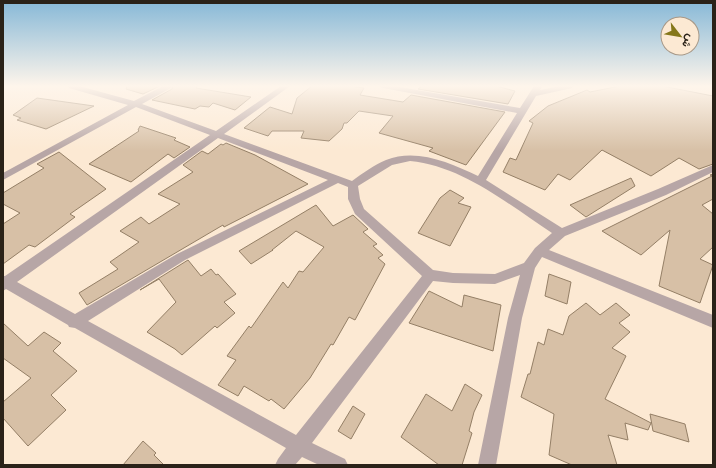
<svg xmlns="http://www.w3.org/2000/svg" width="716" height="468" font-family="Montserrat,Vazirmatn,sans-serif">
	<style>
		.building { fill: #d7c0a6; stroke: #947f66 }
		.lines { fill: none; stroke-linecap: round; stroke-linejoin: round }
		.minor { fill: #b7a6a6; fill-rule: evenodd }
	</style>
	<rect width="100%" height="100%" fill="#fce9d3"/>
	<g class="building">
		<polygon points="127,86 160,86 143,94 126,89"/>
		<polygon points="173,86 198,86 196,88 251,97 235,110 213,103 209,107 200,106 195,109 152,100 172,89"/>
		<polygon points="312,86 349,86 364,88 360,95 403,102 411,95 505,112 466,165 429,151 433,148 379,133 393,116 359,111 347,123 344,123 342,129 329,141 301,138 304,131 272,131 268,136 244,128 270,107 292,114 297,98"/>
		<polygon points="422,86 496,86 515,91 508,104 418,89"/>
		<polygon points="620,86 662,86 713,96 713,164 699,169 679,158 651,176 602,150 570,180 558,174 545,190 503,172 510,158 516,160 533,123 529,121 548,106 587,90 590,92"/>
		<polygon points="37,98 94,106 46,129 17,120 21,118 13,115"/>
		<polygon points="140,126 176,138 174,140 190,147 174,158 168,154 131,182 89,164 139,131 138,130"/>
		<polygon points="226,143 255,155 308,184 224,227 223,225 87,305 79,293 118,269 110,262 139,242 120,231 141,217 149,224 180,204 158,194 193,172 183,165 202,151 208,154 221,144 223,145"/>
		<polygon points="59,152 106,189 70,214 75,217 35,247 29,245 3,264 3,224 20,213 3,204 3,193 44,168 37,164"/>
		<polygon points="713,174 713,199 702,205 713,214 713,247 700,259 713,265 700,303 659,286 670,230 641,255 602,231 712,176 710,175"/>
		<polygon points="631,178 635,186 586,217 570,205"/>
		<polygon points="450,190 464,198 458,203 471,207 450,246 418,233 440,198"/>
		<polygon points="316,205 333,226 353,215 368,229 363,232 377,244 373,246 383,255 378,258 385,264 355,320 349,317 333,345 331,344 310,378 284,409 271,399 269,401 244,386 238,396 218,385 236,360 227,356 249,326 251,328 283,282 288,288 299,271 303,272 324,247 296,231 272,250 273,250 251,264 239,251"/>
		<polygon points="188,260 201,276 211,269 216,275 218,274 236,294 224,302 235,313 217,328 215,326 182,355 175,349 147,332 176,302 159,279 140,290"/>
		<polygon points="549,274 571,282 567,304 545,296"/>
		<polygon points="429,291 462,307 464,295 501,305 493,351 409,323"/>
		<polygon points="586,303 600,315 616,303 630,315 619,323 630,332 612,348 626,356 605,399 651,423 648,430 625,423 628,440 608,435 617,465 572,465 549,455 554,414 521,397 528,374 530,374 538,342 544,345 548,329 563,335 569,316"/>
		<polygon points="3,323 28,346 44,332 61,343 53,351 77,371 51,395 66,410 28,446 3,418 3,402 31,378 3,358"/>
		<polygon points="465,384 482,395 474,412 469,431 472,433 462,465 439,465 401,437 426,394 452,411"/>
		<polygon points="353,406 365,414 351,439 338,431"/>
		<polygon points="650,414 685,424 689,442 653,431"/>
		<polygon points="143,441 156,453 154,455 164,465 123,465"/>
	</g>
	<g class="lines">
		<path class="minor" d="M68 86H79L134 101 163 86H172L171 88 142 104 216 131 281 86H290L224 134 352 181C363 173 374 165 386 160 417 148 450 163 478 176L517 113 383 88 379 86H394L520 108 534 86H542L540 90 560 86H573L572 88 536 96 486 180 562 228 658 189 713 165V172L666 195 565 236 549 250 713 315V328L542 257 535 268 522 318 496 465H478L508 318 520 275 495 284 453 283 433 281 312 443 345 459 348 465H319L302 457 295 465H275L278 459 286 448 75 328 69 327 68 325 6 289 3 291V276H5L210 135 136 107 3 180V173L128 105 69 88ZM218 138 328 180 177 254 75 314 17 282ZM410 161C463 166 509 205 552 233L535 248 524 263 495 274 453 273 433 270 364 209 360 199 358 186 392 165ZM338 183 348 187V199L355 214 422 276 296 435 88 321 185 260Z"/>
	</g>
	<linearGradient id="sky" x2="0" y2="1"><stop stop-color="#86b8d7"/><stop offset="0.57" stop-color="#fef5eb"/><stop offset="1" stop-color="#fef5eb" stop-opacity="0"/></linearGradient>
	<rect width="716" height="151" fill="url(#sky)"/>
	<rect width="716" height="468" fill="none" stroke="#2a2218" stroke-width="8"/>
	<g transform="translate(680 36) rotate(121)"><circle r="19" fill="#fce9d3" stroke="#a89988"/>
	<path d="M0-3L7 15L0 10L-7 15Z" fill="#85771a"/>
	<text y="-6" font-size="11" font-weight="bold" text-anchor="middle" fill="#2a2218">ش</text>
	</g>
</svg>
